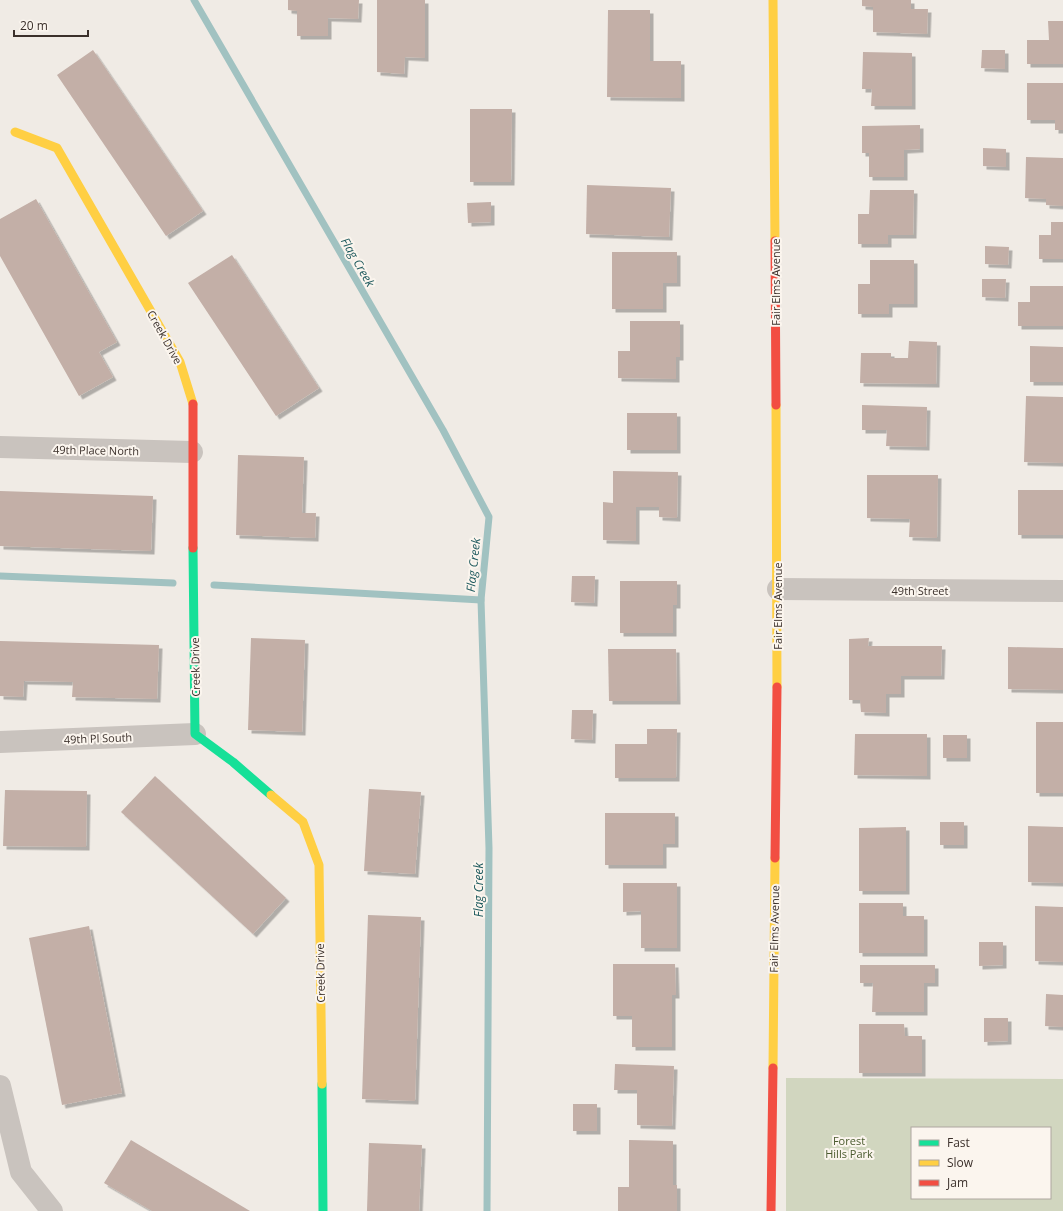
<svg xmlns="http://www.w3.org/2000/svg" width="1063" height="1211" font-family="'Open Sans',sans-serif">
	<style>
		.green { fill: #d1d6bf; fill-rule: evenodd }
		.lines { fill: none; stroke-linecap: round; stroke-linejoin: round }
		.stream { stroke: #a1c2c1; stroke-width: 7 }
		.building { fill: #c3afa7; filter: url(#shadow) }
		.street { stroke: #c9c3be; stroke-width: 22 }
		.fast { stroke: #16e098; stroke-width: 9 }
		.slow { stroke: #ffcf43; stroke-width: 9 }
		.jam { stroke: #f24e42; stroke-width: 9 }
		.labels { text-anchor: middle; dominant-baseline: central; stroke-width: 4; stroke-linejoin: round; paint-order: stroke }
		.street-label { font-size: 11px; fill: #3b302b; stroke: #fbf5ee }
		.park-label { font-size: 11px; fill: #4a5a2e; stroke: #fbf5ee }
		.water-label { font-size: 12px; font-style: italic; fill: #1f5a5e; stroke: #fbf5ee }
	</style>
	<defs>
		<filter id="shadow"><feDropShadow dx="3.5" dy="3.5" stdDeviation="0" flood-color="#0004"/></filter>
	</defs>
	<rect width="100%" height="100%" fill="#f0ebe5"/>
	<path class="green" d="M786 1078 1063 1079V1211H786ZM912 1128H1050V1198H912Z"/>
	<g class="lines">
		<g class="stream">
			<polyline points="194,0 443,430 489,517 481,600 489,848 487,1211"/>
			<polyline points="0,576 173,583"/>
			<polyline points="214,585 481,600"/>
		</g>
	</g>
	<g class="building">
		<polygon points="288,0 359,0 358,19 328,18 328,36 297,36 297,11 288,10"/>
		<polygon points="377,0 425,0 425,58 405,57 404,74 377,72"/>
		<polygon points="862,0 911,0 911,9 928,9 927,34 873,32 873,7 862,6"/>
		<polygon points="608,10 650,10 650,61 681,61 681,98 607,97"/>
		<polygon points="1048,21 1063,21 1063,64 1027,64 1027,40 1049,40"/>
		<polygon points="93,50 203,211 166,236 57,75"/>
		<polygon points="982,50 1005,50 1005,69 981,68"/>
		<polygon points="863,52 912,53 912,106 871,106 872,89 862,89"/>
		<polygon points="1027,83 1063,83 1063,130 1055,130 1055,120 1027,120"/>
		<polygon points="470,109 512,109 511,182 470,182"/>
		<polygon points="920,125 920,149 904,150 904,177 869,177 869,153 862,153 862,126"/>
		<polygon points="983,148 1006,149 1006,167 983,166"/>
		<polygon points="1026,157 1063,158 1063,206 1046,205 1046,199 1025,198"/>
		<polygon points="587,185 671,188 669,237 586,234"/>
		<polygon points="870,190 914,190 913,235 888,235 888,244 858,244 858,214 869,214"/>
		<polygon points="36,199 117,342 99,352 113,377 79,396 0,256 0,219"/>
		<polygon points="491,202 491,222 468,223 467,203"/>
		<polygon points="1051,222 1063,222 1063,259 1039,259 1039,235 1051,235"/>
		<polygon points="985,246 1009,247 1008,265 985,264"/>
		<polygon points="612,252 677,252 677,283 663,283 663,309 612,309"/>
		<polygon points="232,255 319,388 276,416 188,283"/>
		<polygon points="870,260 914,260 914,304 889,304 889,314 858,314 858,284 870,284"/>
		<polygon points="982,279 1006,279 1005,298 982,297"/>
		<polygon points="1030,286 1063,286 1063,326 1018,326 1018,302 1030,302"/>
		<polygon points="630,321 680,321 680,357 676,357 676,379 618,378 618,351 630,351"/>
		<polygon points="909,341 937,342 936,384 860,383 861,353 891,353 891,358 908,358"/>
		<polygon points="1030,346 1063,347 1063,382 1030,382"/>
		<polygon points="1026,396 1063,397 1063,463 1024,462"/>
		<polygon points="862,405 927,407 926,447 886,446 887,430 862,430"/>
		<rect x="627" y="413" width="50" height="37"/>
		<polygon points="238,455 304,457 302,513 316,513 315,538 236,535"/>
		<polygon points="613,471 678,472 677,518 659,517 659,507 636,507 636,541 603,540 603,502 613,503"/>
		<polygon points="867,475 938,475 937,538 909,537 910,519 867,518"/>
		<rect x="1018" y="490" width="45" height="45"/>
		<polygon points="0,491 153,496 151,551 0,546"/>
		<polygon points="572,576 595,576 594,603 571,602"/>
		<polygon points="620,581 677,581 677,605 673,605 673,633 620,633"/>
		<polygon points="251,638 305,640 302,732 248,730"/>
		<polygon points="869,638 868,646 942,646 941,676 901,676 901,694 886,694 886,713 861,712 860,700 849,700 849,639"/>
		<polygon points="0,641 159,645 157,699 72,697 73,682 24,681 23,697 0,696"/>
		<polygon points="1008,647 1063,648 1063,690 1008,689"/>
		<polygon points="608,649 676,649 677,701 609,701"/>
		<polygon points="572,710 593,710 592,740 571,739"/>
		<rect x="1036" y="722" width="27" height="71"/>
		<polygon points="647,729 677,729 676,778 615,778 615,744 647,744"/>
		<polygon points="855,734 927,734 927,776 854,775"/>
		<rect x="943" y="735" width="24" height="23"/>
		<polygon points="155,776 286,898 253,934 121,812"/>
		<polygon points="369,789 421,792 415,874 364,871"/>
		<polygon points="5,790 87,791 86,847 3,846"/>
		<polygon points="605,813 675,813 675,844 663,844 663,865 605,865"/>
		<rect x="940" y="822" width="24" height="23"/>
		<polygon points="1028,826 1063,827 1063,883 1028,882"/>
		<polygon points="906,827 906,891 859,891 859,828"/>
		<polygon points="623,883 677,883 677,948 641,948 641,911 623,912"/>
		<polygon points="859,903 903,903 903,916 924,916 924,953 859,953"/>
		<polygon points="1035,906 1063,907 1063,962 1035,961"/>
		<polygon points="368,915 421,917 415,1101 362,1099"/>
		<polygon points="89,926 122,1093 62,1105 29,938"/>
		<polygon points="979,942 1003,942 1003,965 979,966"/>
		<polygon points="613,964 675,964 676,995 672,995 672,1047 632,1047 632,1016 613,1016"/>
		<polygon points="860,965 935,965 935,983 924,983 924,1012 872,1012 873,983 860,983"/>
		<polygon points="1046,994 1063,995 1063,1027 1045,1026"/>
		<polygon points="984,1018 1008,1018 1008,1041 984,1042"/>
		<polygon points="859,1024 904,1024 905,1036 922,1036 922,1073 859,1073"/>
		<polygon points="615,1064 674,1066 672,1126 637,1125 637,1090 614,1090"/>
		<rect x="573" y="1104" width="24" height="27"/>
		<polygon points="131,1140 250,1211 152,1211 104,1183"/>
		<polygon points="629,1140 673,1141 673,1185 677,1185 677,1211 618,1211 618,1187 629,1187"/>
		<polygon points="369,1143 422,1145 419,1211 367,1211"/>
	</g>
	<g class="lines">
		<g class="street">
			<polyline points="0,447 192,452"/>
			<polyline points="778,589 1063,591"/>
			<polyline points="0,742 195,734"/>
			<polyline points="0,1086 21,1172 52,1211"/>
		</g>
		<g class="fast">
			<polyline points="193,548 195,734 233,762 271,795"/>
			<polyline points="322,1084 323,1211"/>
		</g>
		<g class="slow">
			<polyline points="773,0 775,241"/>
			<polyline points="15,132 57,148 180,362 193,404"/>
			<polyline points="776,405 777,687"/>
			<polyline points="271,795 303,822 319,865 322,1084"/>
			<polyline points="773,1068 775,858"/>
		</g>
		<g class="jam">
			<polyline points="775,241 776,405"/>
			<polyline points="193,404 193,548"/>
			<polyline points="775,858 777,687"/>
			<polyline points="771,1211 773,1068"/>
		</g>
	</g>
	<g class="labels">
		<g class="street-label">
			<text transform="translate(775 282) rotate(-90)">Fair Elms Avenue</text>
			<text transform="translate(165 337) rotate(61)">Creek Drive</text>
			<text transform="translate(96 450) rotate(1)">49th Place North</text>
			<text x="920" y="590">49th Street</text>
			<text transform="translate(777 606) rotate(-90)">Fair Elms Avenue</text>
			<text transform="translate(195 667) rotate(-91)">Creek Drive</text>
			<text transform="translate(98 738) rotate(-2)">49th Pl South</text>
			<text transform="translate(774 929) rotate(-89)">Fair Elms Avenue</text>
			<text transform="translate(320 973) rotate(-91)">Creek Drive</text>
		</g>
		<g class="park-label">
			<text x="849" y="1140">Forest<tspan x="849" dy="13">Hills Park</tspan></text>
		</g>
		<g class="water-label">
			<text transform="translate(358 262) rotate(60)">Flag Creek</text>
			<text transform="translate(473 565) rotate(-84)">Flag Creek</text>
			<text transform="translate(478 890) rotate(-90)">Flag Creek</text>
		</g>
	</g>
	<rect x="911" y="1127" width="140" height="72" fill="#fbf5ee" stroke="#aea6a0"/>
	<rect x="919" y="1140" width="20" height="6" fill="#16e098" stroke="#aea6a0"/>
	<text x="947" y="1147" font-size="12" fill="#3b302b">Fast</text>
	<rect x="919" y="1160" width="20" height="6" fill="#ffcf43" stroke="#aea6a0"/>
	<text x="947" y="1167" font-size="12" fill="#3b302b">Slow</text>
	<rect x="919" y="1180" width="20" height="6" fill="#f24e42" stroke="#aea6a0"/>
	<text x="947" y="1187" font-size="12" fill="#3b302b">Jam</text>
	<path d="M14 30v6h74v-6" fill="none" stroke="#3b302b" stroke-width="2"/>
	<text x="20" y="30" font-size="12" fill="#3b302b" stroke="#fbf5ee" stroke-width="3" paint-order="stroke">20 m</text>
</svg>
